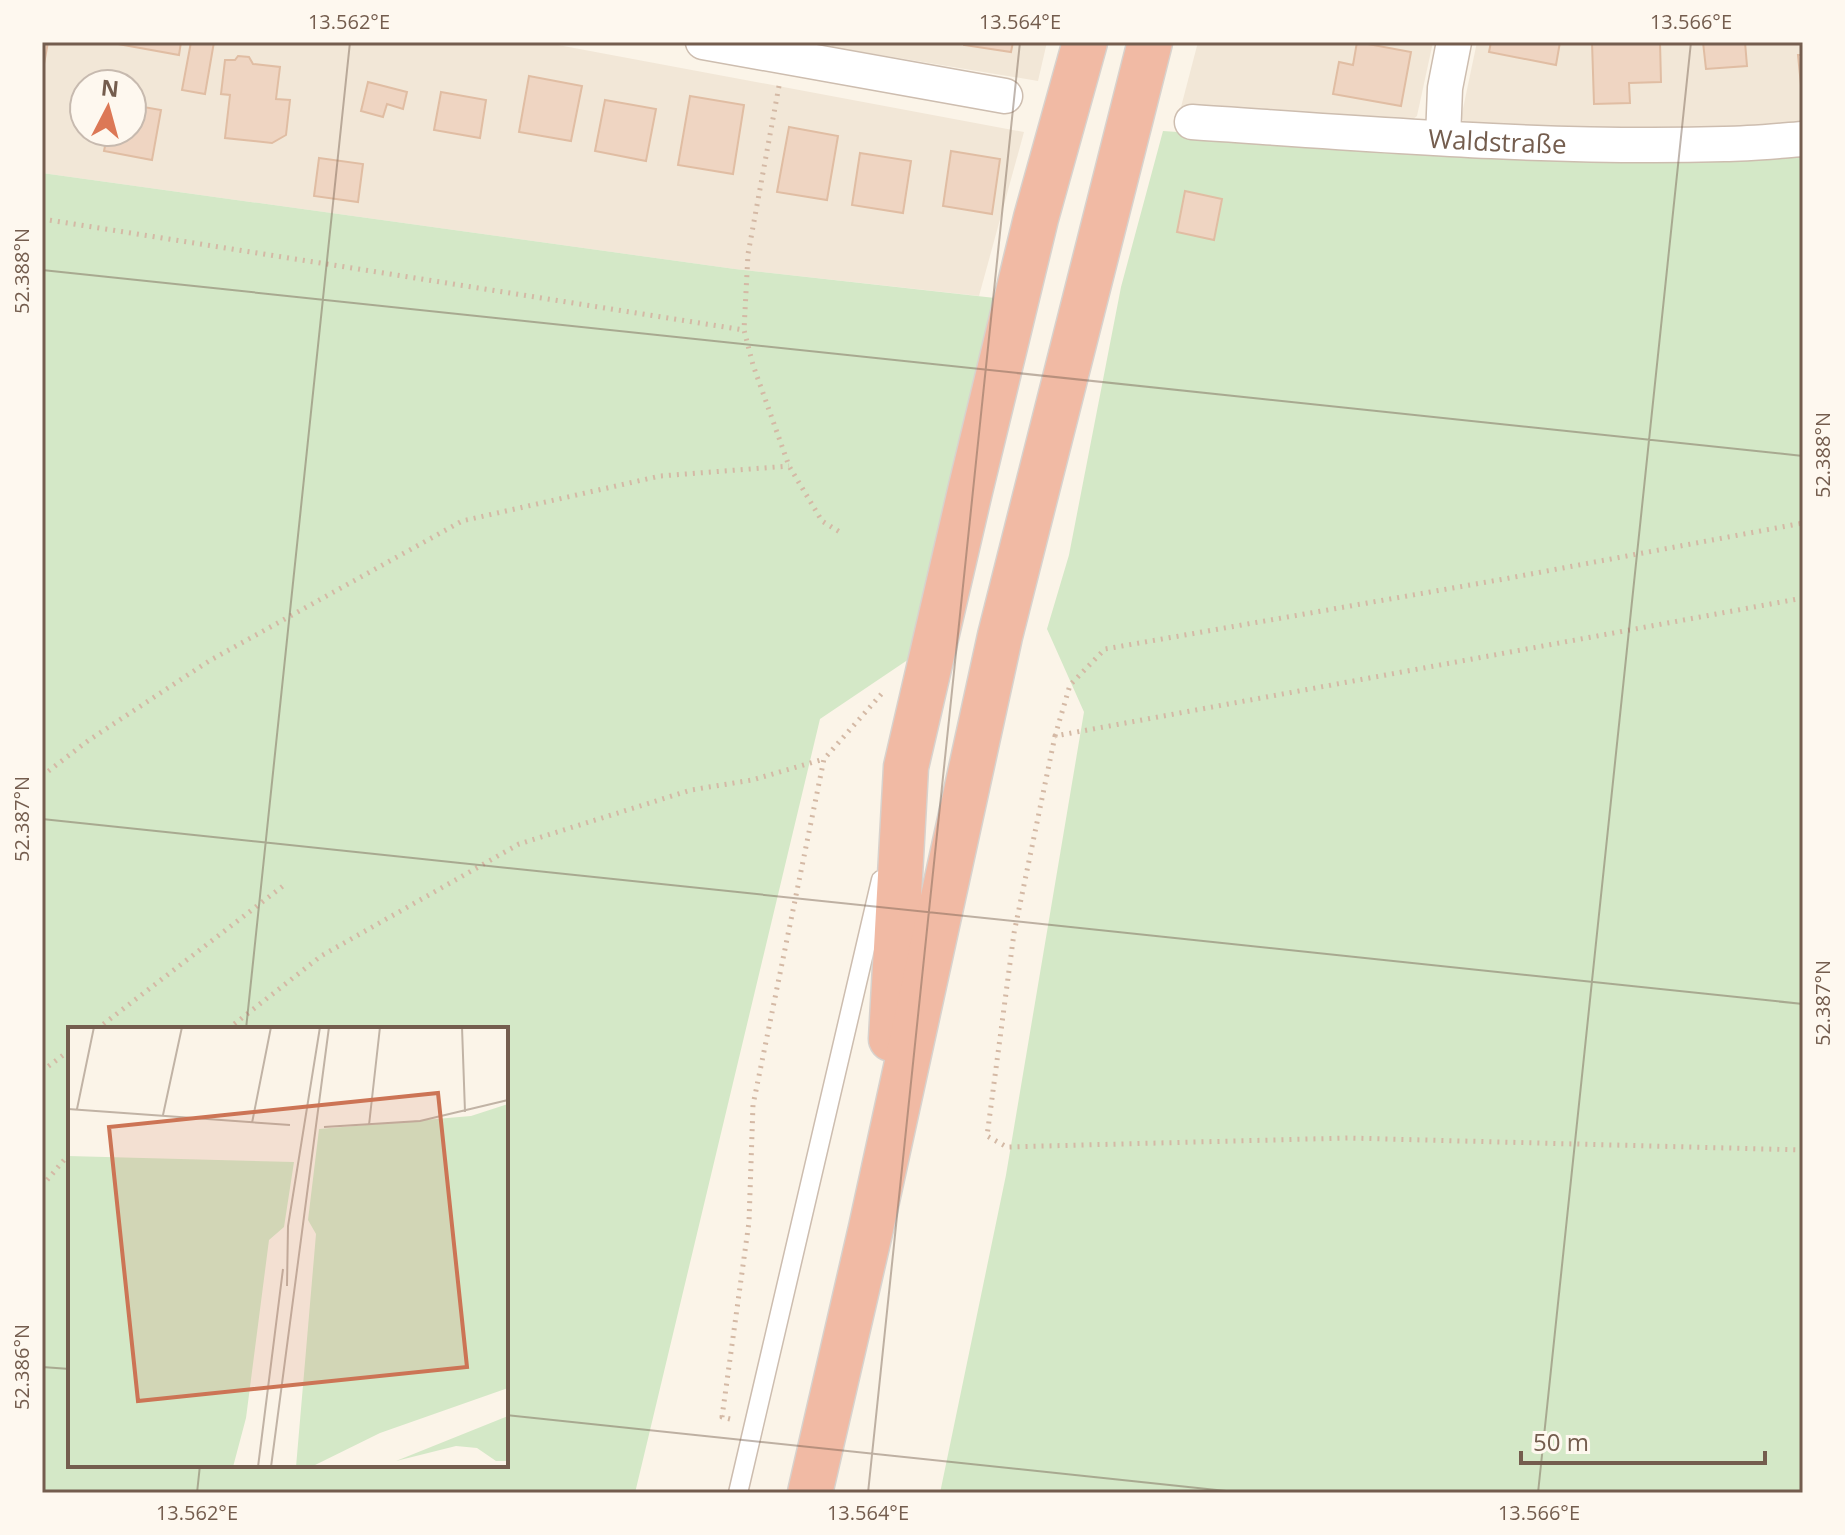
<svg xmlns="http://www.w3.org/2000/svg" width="1845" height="1535" font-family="'Open Sans',sans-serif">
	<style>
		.residential { fill: #f2e7d7; fill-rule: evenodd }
		.green { fill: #d4e8c7; fill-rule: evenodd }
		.building { fill: #efd5c2; stroke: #e0bda3; stroke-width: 2 }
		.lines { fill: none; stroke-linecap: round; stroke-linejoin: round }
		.lane-casing { stroke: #cdbdaf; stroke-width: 21 }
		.street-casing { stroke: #cdbdaf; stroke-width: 37 }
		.highway-casing { stroke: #d8d2cd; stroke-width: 47 }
		.path { stroke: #d4b9a5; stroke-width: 5; stroke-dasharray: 2 6; stroke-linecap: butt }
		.lane { stroke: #fff; stroke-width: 18 }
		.street { stroke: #fff; stroke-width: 34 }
		.highway { stroke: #f1baa4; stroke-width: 44 }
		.ticks { fill: none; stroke: #745d4e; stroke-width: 2; stroke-opacity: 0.45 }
		.labels { text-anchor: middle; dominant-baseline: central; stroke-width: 7; stroke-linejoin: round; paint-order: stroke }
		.street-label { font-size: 26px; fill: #745d4e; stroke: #fef8ef }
		.inset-road { fill: none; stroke: #c1b3a5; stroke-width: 2 }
		.view { fill: #cc7455; fill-opacity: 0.15; stroke: #cc7455; stroke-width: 4 }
		.inset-edge { fill: none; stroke: #745d4e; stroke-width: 4 }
		.neatline { fill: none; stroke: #745d4e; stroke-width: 3 }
		.ticks-label { font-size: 20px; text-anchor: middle; fill: #745d4e }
	</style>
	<rect width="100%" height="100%" fill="#fbf4e8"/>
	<g class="residential">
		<path d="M42 42H542L1024 132 979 296 735 269 42 173ZM84 84H132V132H84Z"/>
		<polygon points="830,42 1047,42 1038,81 832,47"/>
		<polygon points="1198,42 1433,42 1417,116 1398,131 1181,107"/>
		<polygon points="1477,42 1803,42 1803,125 1474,134 1461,118"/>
	</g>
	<g class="green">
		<polygon points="1163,131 1499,154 1803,150 1803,1493 940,1493 1006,1175 1084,712 1047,629 1069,555 1121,287"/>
		<path d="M42 173 735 269 1004 299 915 655 820 719 635 1493H42ZM70 1029H506V1465H70Z"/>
	</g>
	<g class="building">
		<polygon points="42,42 48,42 44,64 42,63"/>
		<polygon points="119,42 181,42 179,55 118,44"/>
		<polygon points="191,42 214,42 205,94 182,90"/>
		<polygon points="964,42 1013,42 1011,52 964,45"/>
		<polygon points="1357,42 1411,52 1401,106 1333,94 1339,62 1353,65"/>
		<polygon points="1491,42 1560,42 1556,65 1489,52"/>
		<polygon points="1592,42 1660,42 1661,82 1629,83 1630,103 1594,104"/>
		<polygon points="1703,42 1745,42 1747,66 1706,69"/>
		<polygon points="1798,55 1803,55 1803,95 1802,95"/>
		<polygon points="238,56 249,57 253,64 280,67 276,99 290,100 286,135 272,143 225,138 230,95 221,94 225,60 235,60"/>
		<polygon points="529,76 582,86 571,141 519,132"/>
		<polygon points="368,82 407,92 403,109 387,104 383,117 361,111"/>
		<polygon points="441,92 486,100 480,138 434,130"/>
		<polygon points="690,96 744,105 733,174 678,165"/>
		<polygon points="605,100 656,109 646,161 595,151"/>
		<polygon points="132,105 161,110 152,160 104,151 108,132 132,132"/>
		<polygon points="789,127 838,136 827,200 777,192"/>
		<polygon points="951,151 1000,159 992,214 943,206"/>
		<polygon points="860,153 911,161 903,213 852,205"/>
		<polygon points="319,158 363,164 358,202 314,196"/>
		<polygon points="1185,191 1222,199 1214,240 1177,232"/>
	</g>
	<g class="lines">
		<defs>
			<polyline id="lane" points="738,1493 881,880"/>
			<g id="street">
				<polyline points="703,42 1005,96"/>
				<path id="s1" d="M1192 122C1369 134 1546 149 1724 144 1750 144 1777 141 1803 139"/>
				<polyline points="1443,138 1445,88 1454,42"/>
			</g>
			<g id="highway">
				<polyline points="891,1039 906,767 970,491 1036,218 1085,42"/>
				<polyline points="810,1493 871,1228 1000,636 1150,42"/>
			</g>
		</defs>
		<use href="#lane" class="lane-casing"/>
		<use href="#street" class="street-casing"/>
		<use href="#highway" class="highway-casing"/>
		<g class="path">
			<polyline points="779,86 748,254 744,330 753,365 789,466 822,521 843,534"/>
			<polyline points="42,219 744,330"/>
			<polyline points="1803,598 1055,736 1014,933 987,1136 1007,1147 1348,1138 1803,1150"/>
			<polyline points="1055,736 1070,685 1105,649 1504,579 1803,523"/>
			<polyline points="42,776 89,740 209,661 462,521 660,476 789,466"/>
			<polyline points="97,1029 283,886"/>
			<polyline points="228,1029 321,956 519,844 691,790 752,780 824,759"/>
			<polyline points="42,1071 70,1050"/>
			<polyline points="42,1186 70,1153"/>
			<polyline points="730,1419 722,1417 749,1222 753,1105 824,759 884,691"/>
		</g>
		<use href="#lane" class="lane"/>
		<use href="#street" class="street"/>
		<use href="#highway" class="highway"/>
	</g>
	<path class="ticks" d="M42 270 1803 456M42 819 1803 1004M246 1029 350 42M42 1367 70 1369M506 1415 1245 1493M197 1493 200 1465M868 1493 1020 42M1538 1493 1691 42"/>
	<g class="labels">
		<g class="street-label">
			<text stroke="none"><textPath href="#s1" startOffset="306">Waldstraße</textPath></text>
		</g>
	</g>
	<g transform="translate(68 1027)">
		<rect width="440" height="440" fill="#fbf4e8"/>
		<path d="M440 77V361L312 406 243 440H228L248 207 240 193 251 102 403 89ZM0 129 226 135 216 200 201 213 178 391 165 440H0ZM440 389V434H428L409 421 388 419 328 434Z" fill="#d4e8c7"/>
		<path class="inset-road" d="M394 0 397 85M0 82 222 98M9 82 26 0M95 88 114 0M184 96 203 0M301 98 312 0M256 100 352 94 440 73M219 259 220 199 252 0M190 440 215 242M203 440 261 0"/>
		<path class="view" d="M370 66 399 340 70 374 41 100Z"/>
		<rect width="440" height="440" class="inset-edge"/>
	</g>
	<rect width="1845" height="1535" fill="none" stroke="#fef8ef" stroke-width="88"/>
	<g transform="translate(108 108) rotate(6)"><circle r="38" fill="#fef8ef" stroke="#c7baaf" stroke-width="2"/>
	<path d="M0-6L14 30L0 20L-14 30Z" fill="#dc7856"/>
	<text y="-12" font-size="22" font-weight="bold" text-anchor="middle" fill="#745d4e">N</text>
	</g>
	<path d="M1521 1451v12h244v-12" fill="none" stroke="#745d4e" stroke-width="4"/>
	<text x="1533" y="1451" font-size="24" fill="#745d4e" stroke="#fef8ef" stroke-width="6" paint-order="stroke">50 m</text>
	<rect x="44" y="44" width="1757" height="1447" class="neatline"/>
	<g class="ticks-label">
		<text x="349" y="29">13.562°E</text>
		<text x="1020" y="29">13.564°E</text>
		<text x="1691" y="29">13.566°E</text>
		<text transform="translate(22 271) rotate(-90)" y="7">52.388°N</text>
		<text transform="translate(1823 455) rotate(-90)" y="7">52.388°N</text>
		<text transform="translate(22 819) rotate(-90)" y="7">52.387°N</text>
		<text transform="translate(1823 1003) rotate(-90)" y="7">52.387°N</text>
		<text transform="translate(22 1367) rotate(-90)" y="7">52.386°N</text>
		<text x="197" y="1520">13.562°E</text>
		<text x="868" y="1520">13.564°E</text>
		<text x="1539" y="1520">13.566°E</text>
	</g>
</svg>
